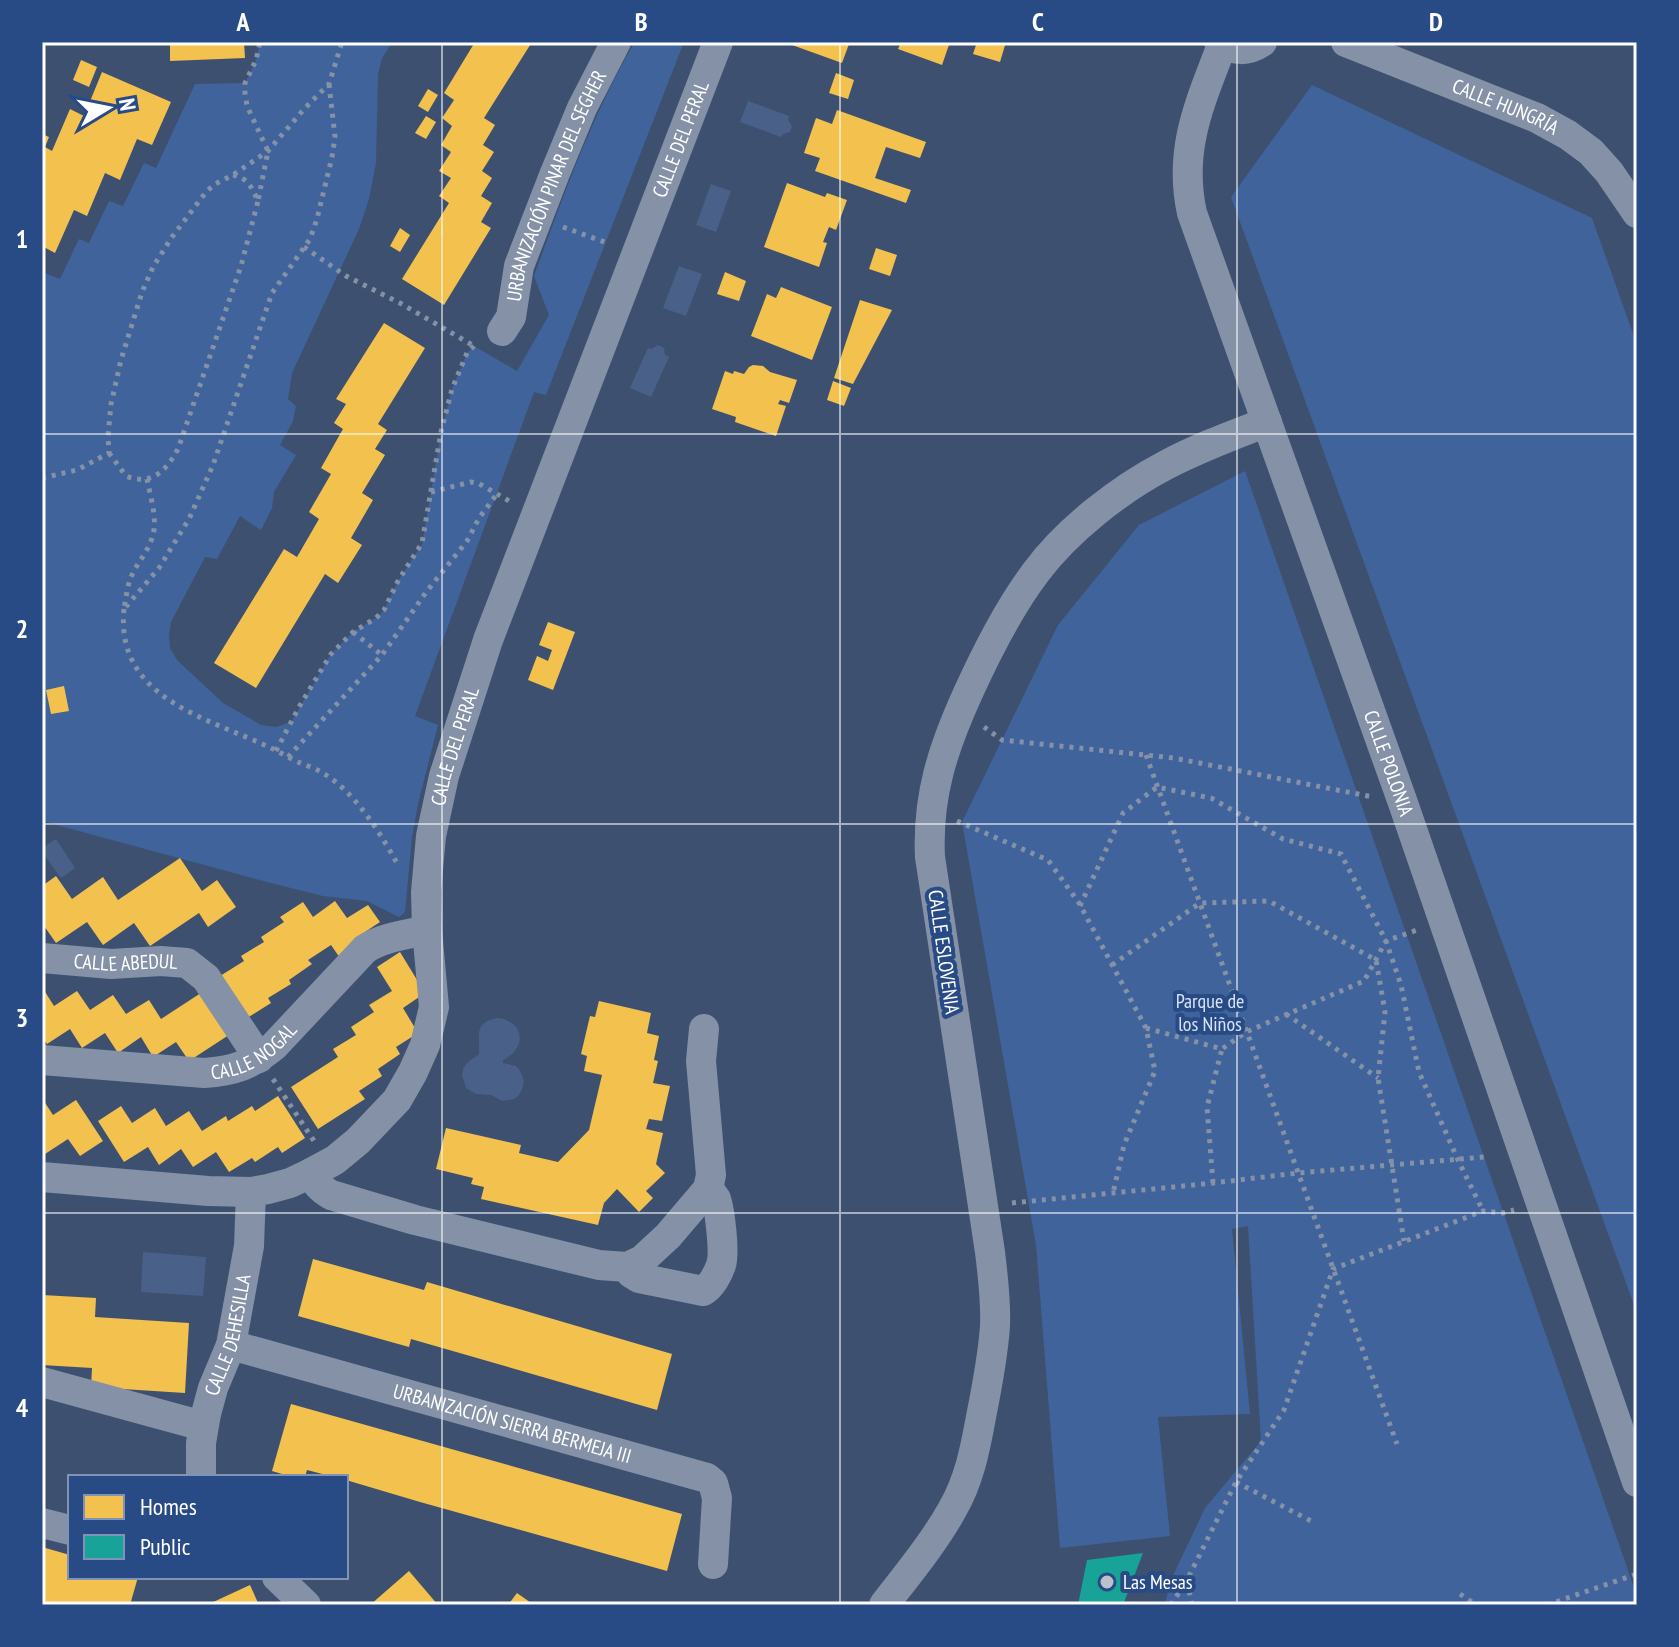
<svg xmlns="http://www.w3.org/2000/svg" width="1679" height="1647" font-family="'PT Sans Narrow',sans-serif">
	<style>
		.green { fill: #40639c }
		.water { fill: #496089 }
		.homes { fill: #f2c14e }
		.public { fill: #17a398 }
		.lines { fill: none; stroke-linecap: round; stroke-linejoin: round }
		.path { stroke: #8491a6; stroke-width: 5; stroke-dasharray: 4 6; stroke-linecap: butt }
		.minor { stroke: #8491a6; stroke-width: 30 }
		.grid { fill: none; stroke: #fff; stroke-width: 2; stroke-opacity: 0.55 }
		.poi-dot { fill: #bbc2cd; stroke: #284b85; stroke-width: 3 }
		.labels { text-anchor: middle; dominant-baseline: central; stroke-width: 8; stroke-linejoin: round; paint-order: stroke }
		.street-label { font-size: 20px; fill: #fff; stroke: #284b85 }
		.park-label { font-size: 20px; fill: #d7e3f6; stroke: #284b85 }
		.poi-label { font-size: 20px; fill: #fff; stroke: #284b85; text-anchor: start }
		.neatline { fill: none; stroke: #fff; stroke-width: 3 }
		.grid-label { font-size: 26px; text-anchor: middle; font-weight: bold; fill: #fff }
	</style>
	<rect width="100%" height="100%" fill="#3d5070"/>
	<g class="green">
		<path d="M260 42H392L382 58 378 74 376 163 369 199 359 229 292 373 288 399 296 406 293 421 280 445 296 455 274 492 272 508 261 530 240 516 217 559 205 557 171 622 169 635 170 648 177 660 223 703 261 725 276 727 291 722 331 654 353 632 376 618 384 610 398 581 422 544 441 432 452 389 467 353 474 346 517 371 549 315 534 276C563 197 591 118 633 45L635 42H684L546 395 534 392 415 716 438 725 418 804 412 837 405 912 399 917 367 901 323 896 267 882 42 821V272L60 279 79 239 89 243 109 201 123 206 144 163 156 168 195 84 245 83 256 60Z"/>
		<polygon points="1312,85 1592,218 1637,345 1637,1313 1231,197"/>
		<polygon points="1245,471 1630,1576 1637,1598 1637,1605 1165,1605 1170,1582 1205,1508 1261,1441 1248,1226 1232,1229 1250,1414 1158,1417 1170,1536 1060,1548 1036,1245 962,822 1058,625 1139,525"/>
	</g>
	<g class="water">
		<polygon points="748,101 789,116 788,120 792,126 790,132 783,134 781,137 740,122"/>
		<polygon points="711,184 731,191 716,232 696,225"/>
		<polygon points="679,266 702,274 686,316 663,308"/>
		<polygon points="658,345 664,348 665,355 669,357 651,397 630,388 648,348 652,349"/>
		<polygon points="56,839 75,868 61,878 42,852 42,848"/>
		<path d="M498 1018C525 1021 527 1049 503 1060V1063L516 1066C525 1076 526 1084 519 1095L514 1099 502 1101 491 1095 476 1094 466 1088 462 1075 463 1069 467 1063 479 1054C480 1036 473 1022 498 1018Z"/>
		<polygon points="143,1252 206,1257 203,1296 141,1292"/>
	</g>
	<g class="homes">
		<polygon points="170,42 244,42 245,58 170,61"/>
		<polygon points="475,42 532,42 484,118 495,125 483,145 494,152 482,171 492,178 481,196 492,203 481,222 491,228 444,305 402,279 449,203 439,196 451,178 439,171 451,152 441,145 452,126 442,118 454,100 444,93"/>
		<polygon points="793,42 843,42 849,44 842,63 792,45"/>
		<polygon points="901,42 950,42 942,65 898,49"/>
		<polygon points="977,42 1006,42 1000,62 973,54"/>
		<polygon points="81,60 97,67 89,87 73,80"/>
		<polygon points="102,72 171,102 152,145 137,139 120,180 105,173 87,216 74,210 55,253 42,246 42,134 49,137 45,147 52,151 70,109 84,116"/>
		<polygon points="836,73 854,80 848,99 829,93"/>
		<polygon points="428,89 438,95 428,112 418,106"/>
		<polygon points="837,110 926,142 920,158 886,147 875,178 911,190 906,203 815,171 820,158 804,153 816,118 832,124"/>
		<polygon points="426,116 436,122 426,139 415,133"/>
		<polygon points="787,183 825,197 827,193 847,200 836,230 829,227 823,242 827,243 819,267 764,247"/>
		<polygon points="400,228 410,235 400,252 390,246"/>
		<polygon points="876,248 897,255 890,276 869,269"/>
		<polygon points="725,272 746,281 739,301 717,294"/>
		<polygon points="781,287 832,307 812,360 751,336 767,294 776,298"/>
		<polygon points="860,300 892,310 853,384 834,378"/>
		<polygon points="384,323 425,348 378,424 387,430 375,449 385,455 362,493 373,500 351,538 362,545 338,583 325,574 256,688 214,663 284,549 297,557 319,519 309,512 331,474 321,468 343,429 334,423 346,404 336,399"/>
		<polygon points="753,365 763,366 770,372 797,380 789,403 780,400 778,404 786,406 776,436 735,422 736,417 712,409 725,371 733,374 734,371 744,374 749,367"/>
		<polygon points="833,381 851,388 844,406 827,400"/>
		<polygon points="548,622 575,632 553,690 528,680 537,656 548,661 552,650 539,645"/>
		<polygon points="64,686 69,711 51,714 46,690"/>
		<polygon points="180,858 202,891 217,880 236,907 208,927 199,913 150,946 134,923 103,945 87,922 56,943 42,923 42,886 56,876 72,899 103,877 118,900"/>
		<polygon points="335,901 347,918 368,905 380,922 359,936 340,958 331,945 308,960 312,964 289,980 291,984 268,998 271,1003 247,1018 220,976 244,961 241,956 264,942 261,937 284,922 280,917 303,902 313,917"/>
		<polygon points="400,952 425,993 403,1008 418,1033 396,1047 400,1054 378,1069 382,1076 359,1091 365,1099 318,1129 291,1087 338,1057 333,1049 356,1035 351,1027 374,1012 369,1005 392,991 377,967"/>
		<polygon points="42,987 54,1006 77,991 90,1010 113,995 126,1014 149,1000 161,1019 207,989 235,1031 189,1061 176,1042 153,1057 141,1037 118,1053 105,1033 82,1048 70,1029 47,1044 42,1037"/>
		<polygon points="599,1001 651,1013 647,1033 659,1036 654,1060 658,1061 653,1083 670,1086 662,1121 649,1119 646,1129 663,1133 656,1164 665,1173 646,1191 653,1198 639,1212 617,1189 604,1203 598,1225 481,1199 484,1187 471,1184 473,1178 436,1169 446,1128 521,1145 519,1153 558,1162 589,1130 602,1075 584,1071 587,1056 581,1054 590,1016 595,1017"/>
		<polygon points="278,1096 305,1138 282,1153 278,1147 255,1162 252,1158 229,1172 216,1152 193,1167 181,1149 159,1165 148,1147 124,1162 98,1121 121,1106 132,1123 155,1108 166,1126 189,1111 202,1131 226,1116 228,1121 252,1106 255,1111"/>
		<polygon points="42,1098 53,1115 76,1100 103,1141 80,1156 68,1139 45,1154 42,1148"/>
		<polygon points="313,1259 424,1290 427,1282 672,1354 657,1410 411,1339 409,1347 298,1316"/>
		<polygon points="42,1295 96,1298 95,1317 189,1323 185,1393 91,1387 92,1368 42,1365"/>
		<polygon points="291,1404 682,1514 667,1571 420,1502 346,1480 346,1477 334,1477 307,1470 305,1477 292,1477 272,1471"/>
		<polygon points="42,1547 70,1555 70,1577 138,1577 130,1605 42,1605"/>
		<polygon points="409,1571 438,1605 370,1605"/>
		<polygon points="250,1585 259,1605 207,1605 224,1597"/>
		<polygon points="517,1593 534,1605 508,1605"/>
	</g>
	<polygon class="public" points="1143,1553 1123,1605 1078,1605 1087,1560"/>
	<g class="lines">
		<g class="path">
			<path d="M233 175C248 178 252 188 258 201L268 151 247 106 245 93V83L256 60 260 42"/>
			<polyline points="563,227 610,244"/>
			<polyline points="304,247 346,276 400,303 474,346 476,345"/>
			<path d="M109 453 126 476C152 486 166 471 178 449L241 266 258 201"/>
			<polyline points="42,478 77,470 109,453 108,436 111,404 121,360 142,292 153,267 172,237 206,192 215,184 233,175 268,151 305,108 329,84 342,42"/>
			<path d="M147 479C150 495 156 513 154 530 151 549 138 561 131 577 127 587 126 598 124 609L159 568 189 519 213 465 272 293 310 239 317 219 332 157 335 137 329 84"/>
			<polyline points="431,492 471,482 478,483 511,502"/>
			<path d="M124 609C115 699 208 718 271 748 280 752 289 758 298 762 307 766 318 769 326 775 356 794 381 834 398 865"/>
			<polyline points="353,632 382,655"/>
			<polyline points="984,727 1002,740 1174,758 1373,797"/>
			<polyline points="276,751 299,707 331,654 353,632 376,618 384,610 398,581 422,543 441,432 452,389 467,353 474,346"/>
			<polyline points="1146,755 1397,1444"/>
			<polyline points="288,757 382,655 427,591 467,541 479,518 497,494"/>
			<polyline points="957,821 1048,860 1079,903 1146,1028 1155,1071 1124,1145 1113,1193"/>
			<polyline points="1080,906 1123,813 1157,787 1211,798 1283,839 1341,854 1386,941 1401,985 1419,1072 1458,1160 1483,1211"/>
			<polyline points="1112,965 1200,903 1269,901 1376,960 1385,1012 1378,1078 1404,1241"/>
			<polyline points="1286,1014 1378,1078"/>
			<polyline points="1146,1028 1222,1049 1246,1032 1364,981 1386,941 1417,930"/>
			<polyline points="273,1079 314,1141"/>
			<polyline points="1213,1183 1207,1107 1222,1049"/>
			<polyline points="1012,1203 1213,1183 1298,1173 1484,1157"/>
			<polyline points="1236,1482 1313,1522"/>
			<polyline points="1460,1594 1476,1605"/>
			<polyline points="1171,1605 1187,1580"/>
			<polyline points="1192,1605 1187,1580 1236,1482 1284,1410 1333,1269 1483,1211 1503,1213 1514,1210"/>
			<polyline points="1547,1605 1637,1574"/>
		</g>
		<g class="minor">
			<path d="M1219 42C1235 51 1247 52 1262 42"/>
			<path id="s1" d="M1346 42 1537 118 1568 135 1591 152 1609 172 1637 213"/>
			<path id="s2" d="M1222 45C1200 103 1178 149 1192 213L1403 803 1637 1482"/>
			<path id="s3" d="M502 331 511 317 519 266 555 173 582 108 616 42"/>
			<path id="s4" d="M42 958 111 964 161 961 187 963 206 978 259 1058"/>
			<path id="s5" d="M42 1060 204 1073C234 1071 251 1065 274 1046L365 949C384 937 405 935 427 930"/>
			<path d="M311 1173C316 1184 321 1189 331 1195L415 1220 599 1265 627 1267 642 1260 668 1236 708 1189 711 1175 701 1061 704 1029"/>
			<path id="s6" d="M42 1177 208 1191 251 1192 268 1189 290 1183 311 1173 335 1160 358 1141 397 1100 413 1072 425 1045 434 1007 427 930 426 892 431 836 444 776 488 640 718 42"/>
			<path d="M627 1267 631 1273 639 1278 703 1291C711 1287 718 1274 721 1265 725 1253 720 1211 716 1199 713 1194 712 1193 708 1189"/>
			<path id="s7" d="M231 1345 707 1478 713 1483 717 1498 713 1564"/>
			<polyline points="42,1382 203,1426"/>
			<path id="s8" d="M201 1477V1443L206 1414 213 1388 231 1345 249 1246 251 1192"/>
			<polyline points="42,1523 70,1530"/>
			<polyline points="277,1577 306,1605"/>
			<path d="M884 1605C907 1575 933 1544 952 1510 969 1481 975 1450 981 1417 987 1387 993 1356 995 1326 996 1301 993 1276 990 1252L930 857C927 796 943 748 968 693 987 651 1008 609 1036 572 1067 530 1120 489 1166 465 1198 448 1233 435 1267 422"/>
		</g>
	</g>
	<path class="grid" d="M442 42V1605M840 42V1605M1237 42V1605M42 434H1637M42 824H1637M42 1213H1637"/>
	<circle class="poi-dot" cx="1107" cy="1582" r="8"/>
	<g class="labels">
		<g class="street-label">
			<text stroke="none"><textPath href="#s1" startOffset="172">CALLE HUNGRÍA</textPath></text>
			<text stroke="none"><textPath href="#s6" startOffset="1400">CALLE DEL PERAL</textPath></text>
			<text stroke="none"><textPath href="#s3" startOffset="156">URBANIZACIÓN PINAR DEL SEGHER</textPath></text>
			<text stroke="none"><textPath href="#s6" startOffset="752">CALLE DEL PERAL</textPath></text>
			<text stroke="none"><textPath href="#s2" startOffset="758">CALLE POLONIA</textPath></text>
			<text transform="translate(944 952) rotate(82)">CALLE ESLOVENIA</text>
			<text stroke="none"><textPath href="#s4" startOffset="84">CALLE ABEDUL</textPath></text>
			<text stroke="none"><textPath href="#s5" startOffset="218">CALLE NOGAL</textPath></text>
			<text stroke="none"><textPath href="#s8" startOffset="146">CALLE DEHESILLA</textPath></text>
			<text stroke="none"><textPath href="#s7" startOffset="292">URBANIZACIÓN SIERRA BERMEJA III</textPath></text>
		</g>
		<g class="park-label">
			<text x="1210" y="1001">Parque de<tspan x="1210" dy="23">los Niños</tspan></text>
		</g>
		<g class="poi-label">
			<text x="1123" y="1582">Las Mesas</text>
		</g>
	</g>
	<rect width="1679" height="1647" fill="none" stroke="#284b85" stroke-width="88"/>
	<rect x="68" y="1475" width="280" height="104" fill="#284b85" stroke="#7e93b6" stroke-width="2"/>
	<rect x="84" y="1495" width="40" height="24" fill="#f2c14e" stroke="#7e93b6" stroke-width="2"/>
	<text x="140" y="1515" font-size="24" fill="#ffffff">Homes</text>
	<rect x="84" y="1535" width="40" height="24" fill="#17a398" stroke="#7e93b6" stroke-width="2"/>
	<text x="140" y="1555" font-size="24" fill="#ffffff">Public</text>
	<g transform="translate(108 108) rotate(80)" stroke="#284b85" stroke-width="6" paint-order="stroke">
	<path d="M0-6L14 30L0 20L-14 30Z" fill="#ffffff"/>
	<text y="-12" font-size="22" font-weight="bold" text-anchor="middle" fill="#ffffff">N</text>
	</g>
	<rect x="44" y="44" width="1591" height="1559" class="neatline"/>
	<g class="grid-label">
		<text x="243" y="31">A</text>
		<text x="641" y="31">B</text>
		<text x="1038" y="31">C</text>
		<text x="1436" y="31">D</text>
		<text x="22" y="248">1</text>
		<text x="22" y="638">2</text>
		<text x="22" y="1027">3</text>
		<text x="22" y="1417">4</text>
	</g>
</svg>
